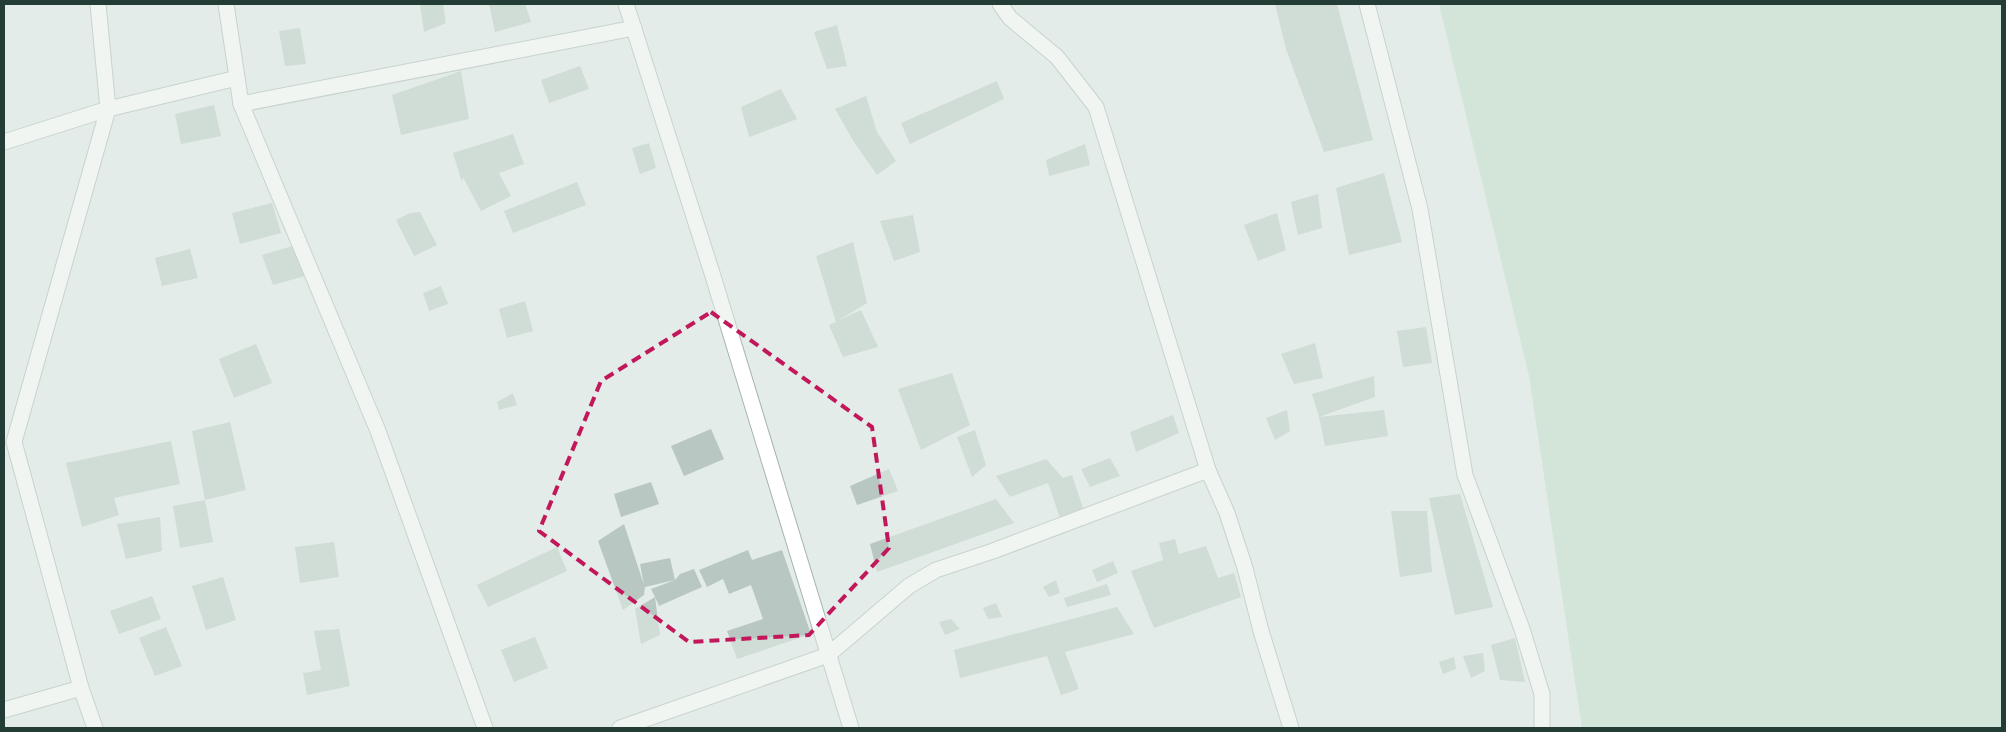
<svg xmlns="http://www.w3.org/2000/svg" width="2006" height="732" font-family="Overpass,sans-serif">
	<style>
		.green { fill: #bcdcc6 }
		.building { fill: #b8c7c1 }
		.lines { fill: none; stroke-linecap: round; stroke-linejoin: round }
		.minor-casing { stroke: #a6b4af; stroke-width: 17 }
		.minor { stroke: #fff; stroke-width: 15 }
		.marked { fill: none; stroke: #c2185b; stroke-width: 4; stroke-dasharray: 10 6; stroke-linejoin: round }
	</style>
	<rect width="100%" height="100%" fill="#e3ece8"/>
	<polygon class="green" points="1439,4 2002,4 2002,728 1582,728 1529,376"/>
	<g class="building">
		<polygon points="420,4 443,4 446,23 424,32"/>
		<polygon points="489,4 525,4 531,22 495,32"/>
		<polygon points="1275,4 1337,4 1373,140 1324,152 1286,49"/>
		<polygon points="837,25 847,66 827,69 814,32"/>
		<polygon points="300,28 306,64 285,66 279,31"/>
		<polygon points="580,66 589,89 549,103 541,80"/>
		<polygon points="461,71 469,119 401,135 392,95"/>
		<polygon points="997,81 1004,99 910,144 901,123"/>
		<polygon points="781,89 797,119 749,137 741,107"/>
		<polygon points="866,96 877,132 896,161 877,175 854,142 835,109"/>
		<polygon points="214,105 221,136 181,144 175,114"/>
		<polygon points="513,134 524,164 499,173 511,196 481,211 463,177 462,182 453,153"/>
		<polygon points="649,143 656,168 640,174 632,148"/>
		<polygon points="1085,144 1090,165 1049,176 1046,160"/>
		<polygon points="1384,173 1402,242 1349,255 1336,188"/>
		<polygon points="577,182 586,205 513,233 504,211"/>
		<polygon points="1318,194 1322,228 1298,235 1291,202"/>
		<polygon points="272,203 281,233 240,244 232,213"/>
		<polygon points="420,212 437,245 414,256 396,220 410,213"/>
		<polygon points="1277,213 1286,250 1258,261 1244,225"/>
		<polygon points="913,215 920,252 894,261 880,221"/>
		<polygon points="853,242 867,303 839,320 861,310 878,347 843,357 829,325 836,322 816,256"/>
		<polygon points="299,244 312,274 273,285 262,255"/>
		<polygon points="190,249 198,278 162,286 155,258"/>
		<polygon points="441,286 448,304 429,311 423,293"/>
		<polygon points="525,301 533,331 507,338 499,309"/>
		<polygon points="1426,327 1432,363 1403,367 1397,331"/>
		<polygon points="1315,343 1323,378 1294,384 1281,354"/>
		<polygon points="256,344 272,383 234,398 219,359"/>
		<polygon points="952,373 970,425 921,450 898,389"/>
		<polygon points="1374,376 1375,397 1319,417 1384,410 1388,436 1325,446 1319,417 1312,394"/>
		<polygon points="513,393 517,405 499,410 497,402"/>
		<polygon points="1287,410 1290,431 1275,440 1266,418"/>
		<polygon points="1173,415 1179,433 1136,452 1130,432"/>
		<polygon points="230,422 246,490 205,500 192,431"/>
		<polygon points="711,429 724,459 684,476 671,446"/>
		<polygon points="975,430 986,465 972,477 957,437"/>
		<polygon points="171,441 180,484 114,498 119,515 82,527 66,463"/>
		<polygon points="1110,458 1120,476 1090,487 1081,469"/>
		<polygon points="1046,459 1063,478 1072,475 1084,511 1061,521 1048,483 1010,497 996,476"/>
		<polygon points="889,469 898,491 857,505 850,486"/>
		<polygon points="651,482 659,504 621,517 614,494"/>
		<polygon points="1460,494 1493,607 1455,615 1429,498"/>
		<polygon points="996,499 1014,523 877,572 870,544"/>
		<polygon points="205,500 213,542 180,548 173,506"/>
		<polygon points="1391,511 1427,511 1432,572 1400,577"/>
		<polygon points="160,517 162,551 126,559 117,524"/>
		<polygon points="624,524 644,585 640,564 670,558 675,580 645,587 644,595 623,610 598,541"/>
		<polygon points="1175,539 1179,554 1206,546 1218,578 1234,573 1241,597 1154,628 1131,571 1163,560 1159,543"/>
		<polygon points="334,542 339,577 300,583 295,547"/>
		<polygon points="557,547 567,571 488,607 477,585"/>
		<polygon points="748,550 752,560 782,550 811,634 737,659 727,631 763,619 751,585 729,594 723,579 707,587 699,570"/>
		<polygon points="1113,561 1118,573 1097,582 1092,570"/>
		<polygon points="694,569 702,587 659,606 655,597 660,635 641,644 635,609 655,597 651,589 675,580 680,574"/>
		<polygon points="223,577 236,620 206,630 192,586"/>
		<polygon points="1056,580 1060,593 1049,597 1043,587"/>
		<polygon points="1107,584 1111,595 1067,607 1064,598"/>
		<polygon points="152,596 161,619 119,634 110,611"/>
		<polygon points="996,603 1002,617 988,619 983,608"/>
		<polygon points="1117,607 1134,634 1065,652 1079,689 1061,695 1047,656 960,678 954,650"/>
		<polygon points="951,619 960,629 945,635 939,622"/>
		<polygon points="166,627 182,666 155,676 139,638"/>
		<polygon points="339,629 350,686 307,695 303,673 321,670 314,631"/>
		<polygon points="535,637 548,668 514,682 501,650"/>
		<polygon points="1515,638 1525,682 1500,680 1491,645"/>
		<polygon points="1483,653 1485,671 1471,678 1463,656"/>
		<polygon points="1454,657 1456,669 1443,674 1439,662"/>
	</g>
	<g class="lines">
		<defs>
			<g id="minor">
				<polyline points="226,4 241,104 378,431 485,728"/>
				<polyline points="626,4 712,273 851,728"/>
				<polyline points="1000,4 1010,18 1057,57 1096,107 1208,470 1227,513 1245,568 1261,631 1291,728"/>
				<polyline points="1367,4 1420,209 1465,475 1522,629 1542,694 1542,728"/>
				<polyline points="241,104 634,28"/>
				<polyline points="4,142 108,109 237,78"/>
				<polyline points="4,710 81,688"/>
				<polyline points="95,728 81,688 14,442 108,109 98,4"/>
				<polyline points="620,728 828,655 909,586 936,570 993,551 1208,470"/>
			</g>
		</defs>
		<use href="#minor" class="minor-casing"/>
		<use href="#minor" class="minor"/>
	</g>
	<path d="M0 0H2006V732H0ZM711 312 872 427 889 548 809 635 689 642 539 531 601 381Z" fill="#e3ece8" fill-opacity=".55" fill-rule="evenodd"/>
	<path class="marked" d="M711 312 872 427 889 548 809 635 689 642 539 531 601 381Z"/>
	<rect width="2006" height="732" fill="none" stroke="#233d36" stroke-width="10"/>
</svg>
